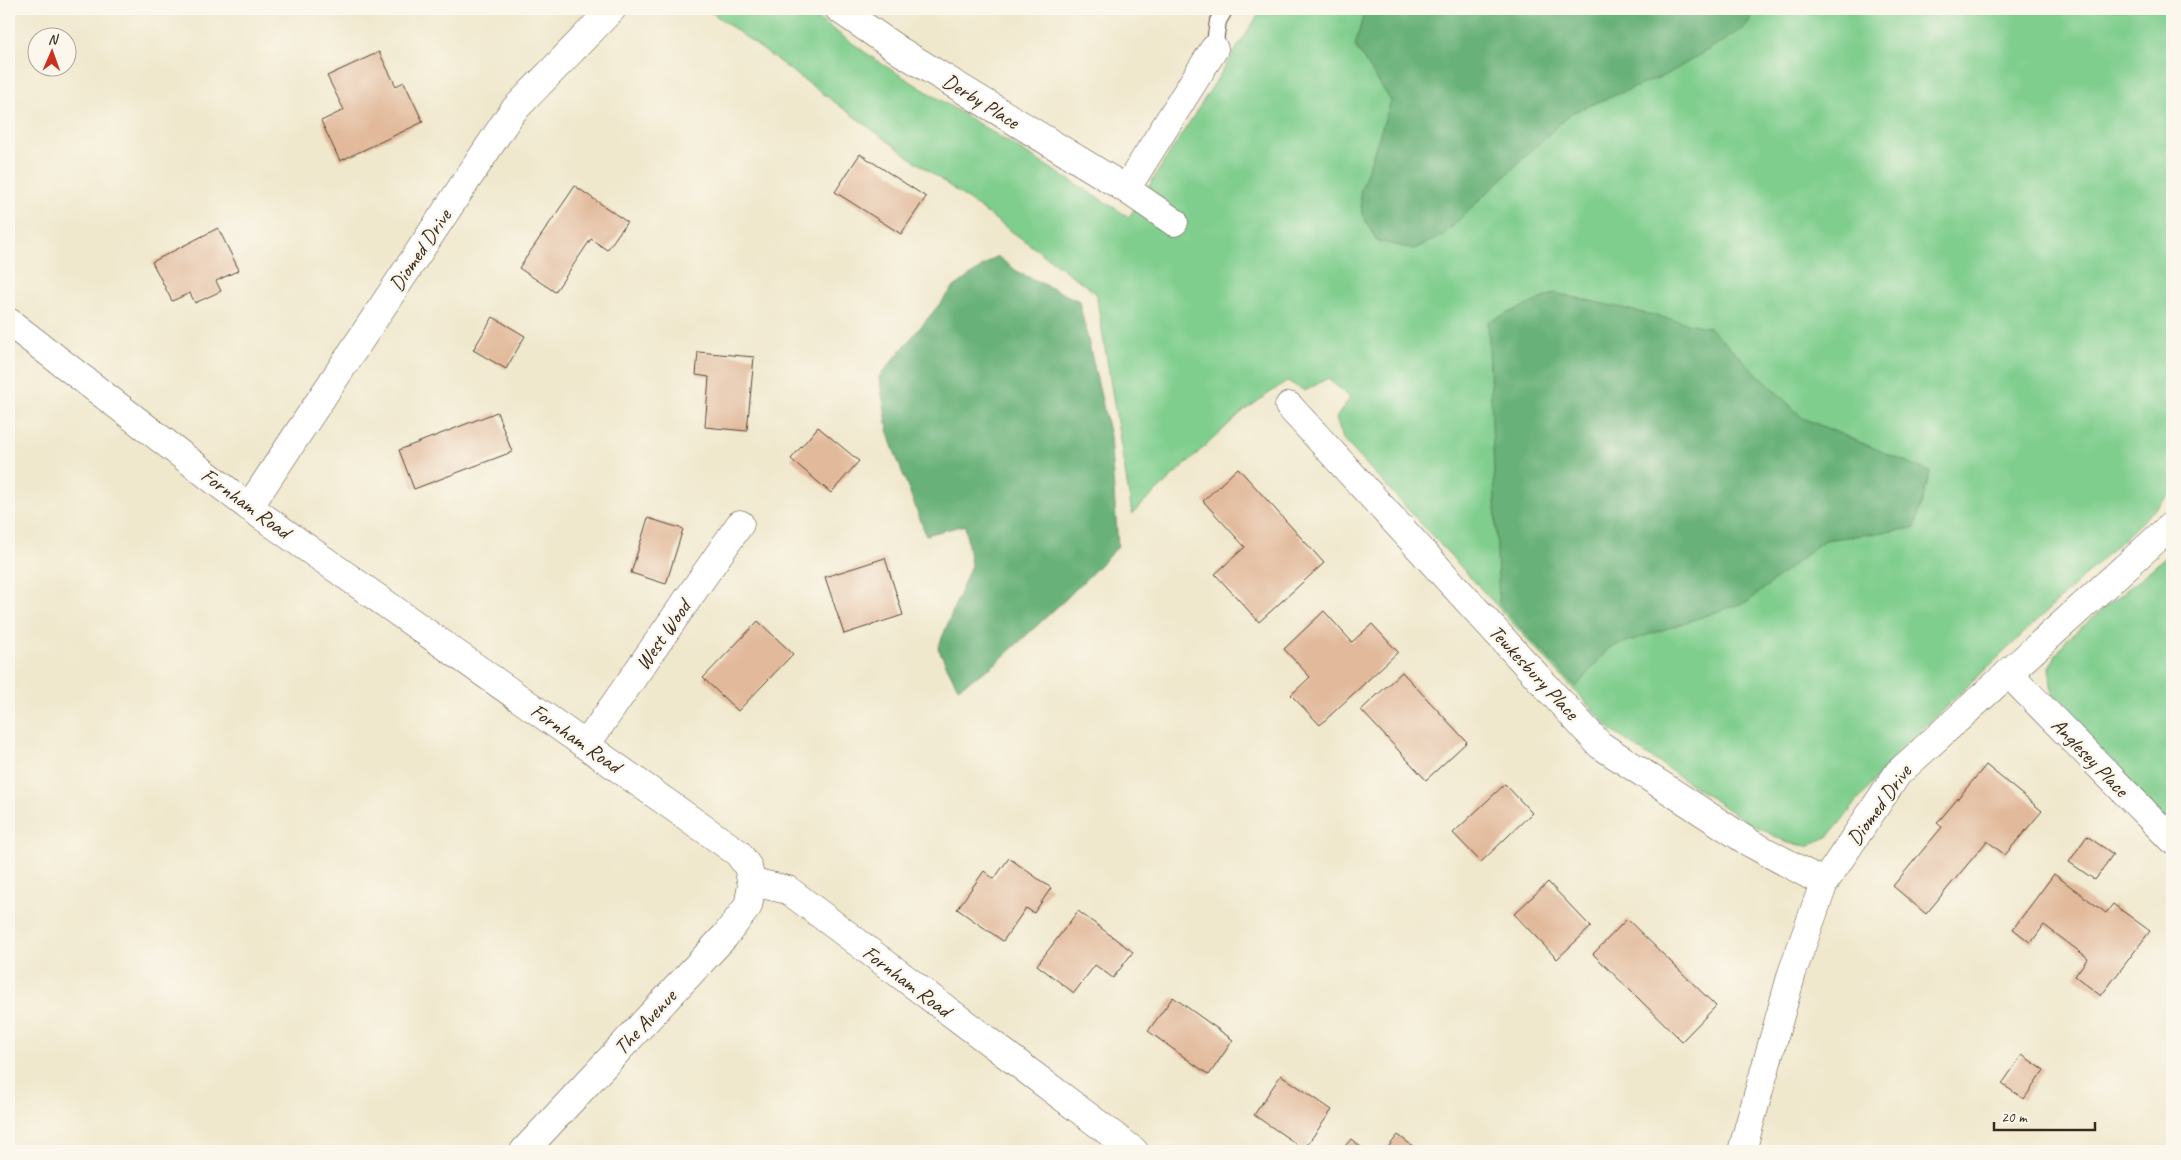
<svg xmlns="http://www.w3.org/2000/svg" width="2181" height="1160" font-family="Caveat,sans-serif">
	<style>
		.green { fill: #7fce8d; stroke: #5d7c56 }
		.forest { fill: #67b178; stroke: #516e4b }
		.building { fill: #e2ba9b }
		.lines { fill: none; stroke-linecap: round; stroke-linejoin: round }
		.service-casing { stroke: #564638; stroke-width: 18 }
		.minor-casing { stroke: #564638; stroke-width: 29 }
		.tertiary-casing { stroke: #564638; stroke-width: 29 }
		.service { stroke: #fff; stroke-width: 16 }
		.minor { stroke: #fff; stroke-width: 28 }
		.tertiary { stroke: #fff; stroke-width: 28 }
		.labels { text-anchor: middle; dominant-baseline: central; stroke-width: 5; stroke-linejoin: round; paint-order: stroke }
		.street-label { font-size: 21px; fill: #3b2a1e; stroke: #fbf7ec }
	</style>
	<rect width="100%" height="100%" fill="#fbf7ec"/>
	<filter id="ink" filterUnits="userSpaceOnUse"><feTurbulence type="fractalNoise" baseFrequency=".02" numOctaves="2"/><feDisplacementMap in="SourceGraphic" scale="10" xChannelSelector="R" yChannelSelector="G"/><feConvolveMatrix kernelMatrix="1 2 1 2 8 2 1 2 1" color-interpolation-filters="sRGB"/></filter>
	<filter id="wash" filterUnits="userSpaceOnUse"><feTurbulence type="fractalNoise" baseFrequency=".0096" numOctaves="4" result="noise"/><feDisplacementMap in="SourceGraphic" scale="20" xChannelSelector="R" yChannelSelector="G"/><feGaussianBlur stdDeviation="1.12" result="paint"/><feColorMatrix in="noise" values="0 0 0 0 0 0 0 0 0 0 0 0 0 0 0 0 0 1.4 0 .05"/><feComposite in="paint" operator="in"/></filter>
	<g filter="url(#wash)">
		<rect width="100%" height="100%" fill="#f0e8cd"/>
		<g class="green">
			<polygon points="707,9 804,9 879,62 1129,217 1262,9 2172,9 2172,493 1896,754 1829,836 1808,846 1788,843 1742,819 1612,731 1343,439 1336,418 1350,398 1328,378 1305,391 1287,381 1242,412 1132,514 1096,293"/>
			<polygon points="2172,552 2172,828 2053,702 2049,667 2065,641"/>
		</g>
		<g class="forest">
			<polygon points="1365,9 1756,9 1746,27 1668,74 1571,113 1442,236 1414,249 1377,241 1362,214 1360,193 1391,101 1355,46"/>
			<polygon points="997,256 1018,272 1079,301 1110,436 1118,547 1068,597 993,666 958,688 938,648 971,565 965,525 926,535 890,440 879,377 953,288"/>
			<polygon points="1555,293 1710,328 1803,418 1930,472 1915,528 1824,540 1749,601 1609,648 1576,687 1499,604 1488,322"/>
		</g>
		<g id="blocks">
			<g class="building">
				<polygon points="379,52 396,86 404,82 423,122 340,161 321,121 344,110 327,76"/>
				<polygon points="860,154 926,197 901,234 835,192"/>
				<polygon points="575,186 627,222 607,250 591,239 555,292 519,268"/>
				<polygon points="218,228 239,270 216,281 221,291 195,303 190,293 172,301 152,262"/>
				<polygon points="493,317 525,336 506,369 473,350"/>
				<polygon points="698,352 754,357 747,431 705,427 709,377 696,375"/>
				<polygon points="497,412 512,452 414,489 399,450"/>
				<polygon points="818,427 859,461 831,493 791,459"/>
				<polygon points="1238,468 1324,563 1259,622 1215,574 1245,547 1203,501"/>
				<polygon points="648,518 683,529 666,584 631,573"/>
				<polygon points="885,558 903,615 844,634 825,577"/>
				<polygon points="1324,611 1352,642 1372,624 1398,652 1320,725 1291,695 1310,677 1284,649"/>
				<polygon points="758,621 793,654 738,711 703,678"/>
				<polygon points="1402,672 1467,742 1426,780 1361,710"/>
				<polygon points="1986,765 2042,811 2005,855 1987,841 1926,914 1893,886 1942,827 1937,823"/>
				<polygon points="1505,784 1532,813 1481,862 1453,833"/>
				<polygon points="2087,836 2113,854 2095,880 2069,862"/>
				<polygon points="1009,858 1051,888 1034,913 1026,908 1003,941 957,909 984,871 994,879"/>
				<polygon points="2054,874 2106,913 2113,904 2150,931 2101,996 2075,976 2088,958 2044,925 2031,943 2013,929"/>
				<polygon points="1548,882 1591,927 1557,959 1514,914"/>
				<polygon points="1078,911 1133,952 1113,978 1095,965 1074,993 1037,965"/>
				<polygon points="1627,919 1716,1006 1682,1041 1593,954"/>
				<polygon points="1173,997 1233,1040 1209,1075 1148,1031"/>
				<polygon points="2022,1055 2044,1070 2024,1099 2002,1084"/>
				<polygon points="1281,1075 1332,1110 1304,1149 1254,1115"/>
				<polygon points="1398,1135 1419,1151 1385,1151"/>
				<polygon points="1351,1139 1366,1151 1341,1151"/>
			</g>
		</g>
	</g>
	<g filter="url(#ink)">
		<use href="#blocks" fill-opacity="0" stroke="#564638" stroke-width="1"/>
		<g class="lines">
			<defs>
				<polyline id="service" points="1214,49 1218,21 1225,9"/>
				<g id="minor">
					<polyline points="839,9 900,51 1126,189 1214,49"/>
					<polyline points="1126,189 1174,222"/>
					<polyline points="1289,406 1600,745 1750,843 1824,883"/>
					<polyline points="249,507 512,112 612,9"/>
					<polyline points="2008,673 2172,840"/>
					<polyline points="586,745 740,524"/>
					<polyline points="524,1151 725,936 748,906 752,885"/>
					<polyline points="1742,1151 1792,973 1824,883 1898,773 2172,525"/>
				</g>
				<polyline id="tertiary" points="9,322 249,507 738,853 748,867 752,885 766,885 788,890 1134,1151"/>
			</defs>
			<use href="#service" class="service-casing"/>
			<use href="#minor" class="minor-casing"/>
			<use href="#tertiary" class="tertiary-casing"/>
			<use href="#service" class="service"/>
			<use href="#minor" class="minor"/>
			<use href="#tertiary" class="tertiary"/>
		</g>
	</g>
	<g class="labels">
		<g class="street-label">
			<text transform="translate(981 101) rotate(32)">Derby Place</text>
			<text transform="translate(420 250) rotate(-56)">Diomed Drive</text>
			<text transform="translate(246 503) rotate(36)">Fornham Road</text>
			<text transform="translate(663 635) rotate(-55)">West Wood</text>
			<text transform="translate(1534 672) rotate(47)">Tewkesbury Place</text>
			<text transform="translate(576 738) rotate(35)">Fornham Road</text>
			<text transform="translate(2090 757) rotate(46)">Anglesey Place</text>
			<text transform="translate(1879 805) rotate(-54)">Diomed Drive</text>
			<text transform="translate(907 981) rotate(37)">Fornham Road</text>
			<text transform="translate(645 1022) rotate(-47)">The Avenue</text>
		</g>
	</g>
	<rect width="2181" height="1160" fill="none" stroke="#fbf7ec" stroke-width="30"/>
	<g transform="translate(52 52) rotate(2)"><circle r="24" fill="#fbf7ec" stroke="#aea59a"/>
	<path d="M0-4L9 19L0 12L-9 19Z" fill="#c8321e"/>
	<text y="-8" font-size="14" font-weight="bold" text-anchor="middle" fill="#3b2a1e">N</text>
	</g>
	<path d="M1994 1122v8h101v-8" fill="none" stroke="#3b2a1e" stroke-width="2.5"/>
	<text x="2001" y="1122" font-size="15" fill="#3b2a1e" stroke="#fbf7ec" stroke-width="4" paint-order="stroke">20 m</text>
</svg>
